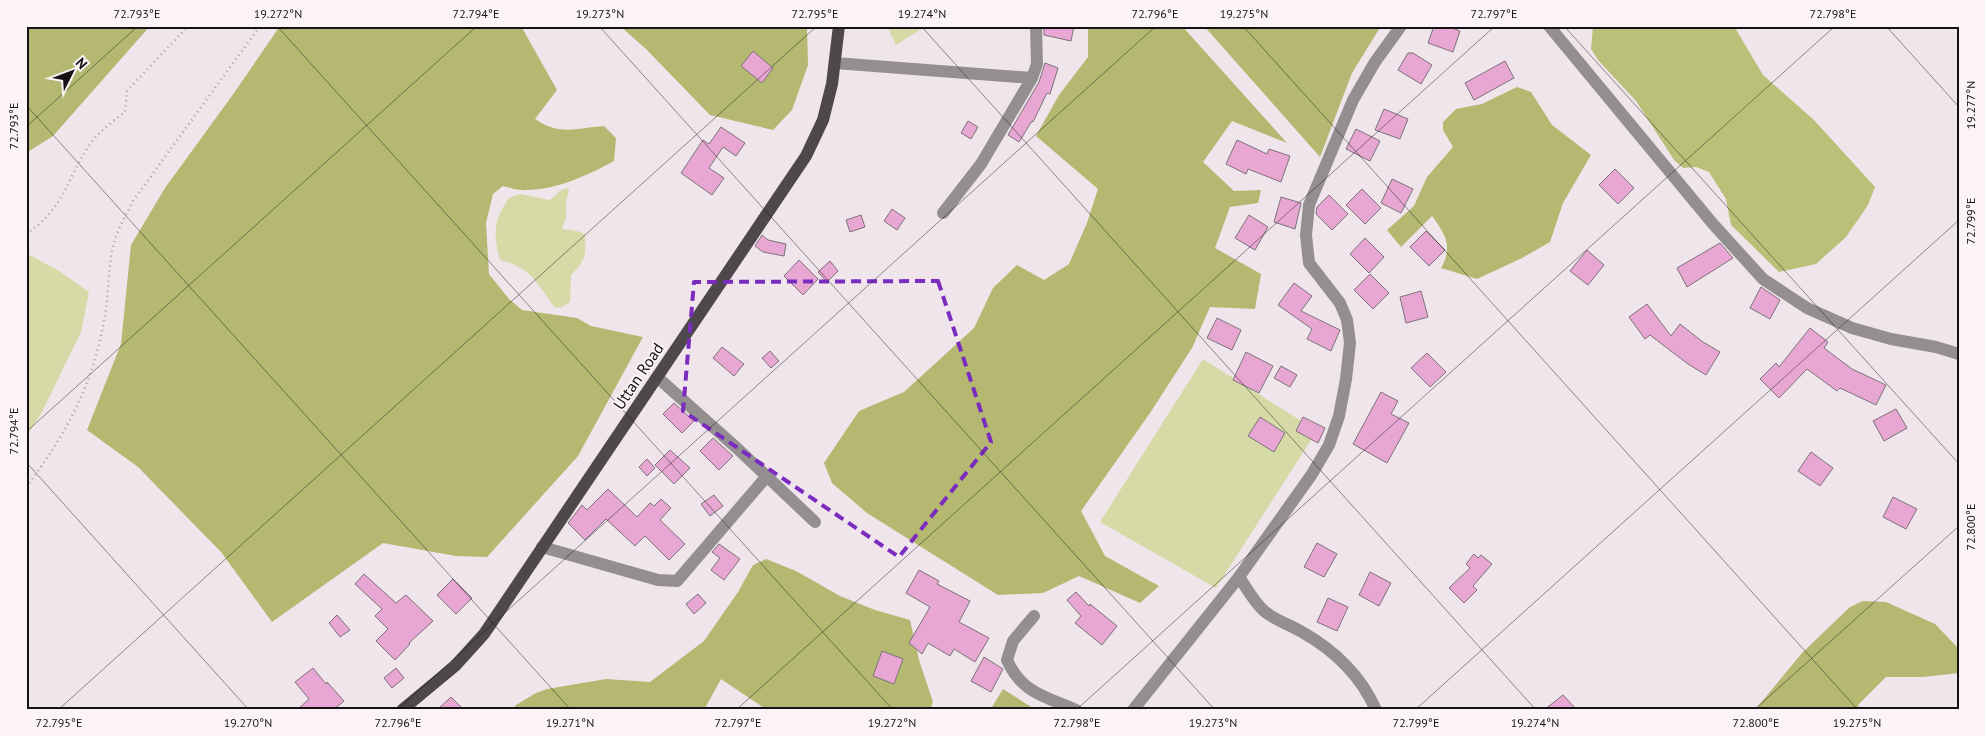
<svg xmlns="http://www.w3.org/2000/svg" width="1985" height="736" font-family="'PT Sans',sans-serif">
	<style>
		.green { fill: #d6daa7 }
		.forest { fill: #b4b870 }
		.water { fill: #bbc078 }
		.building { fill: #e8a7d3; stroke: #7b7378 }
		.lines { fill: none; stroke-linecap: round; stroke-linejoin: round }
		.path { stroke: #a69ea3; stroke-width: 2.5; stroke-dasharray: 1 4; stroke-linecap: butt }
		.minor { stroke: #938f91; stroke-width: 12 }
		.major { stroke: #4e474b; stroke-width: 12 }
		.marked { fill: none; stroke: #7b2cbf; stroke-width: 4; stroke-dasharray: 10 6; stroke-linejoin: round }
		.ticks { fill: none; stroke: #151214; stroke-width: 1; stroke-opacity: 0.45 }
		.labels { text-anchor: middle; dominant-baseline: central; stroke-width: 4; stroke-linejoin: round; paint-order: stroke }
		.street-label { font-size: 16px; fill: #151214; stroke: #fcf3f8 }
		.neatline { fill: none; stroke: #151214; stroke-width: 2 }
		.ticks-label { font-size: 12px; text-anchor: middle; fill: #151214 }
	</style>
	<rect width="100%" height="100%" fill="#efe5eb"/>
	<g class="green">
		<polygon points="887,26 926,26 896,45"/>
		<path d="M567 188 569 190 566 202V217L562 229 577 231 585 234C586 254 587 259 571 275L570 302 562 307 555 308C538 284 530 267 500 260 493 234 493 221 509 198L520 194 550 200 561 190Z"/>
		<polygon points="30,255 59,271 89,292 81,332 42,412 26,437 26,256"/>
		<polygon points="1203,359 1317,431 1216,588 1100,522"/>
	</g>
	<g class="forest">
		<polygon points="26,26 150,26 53,136 26,153"/>
		<path d="M280 26H521L557 90 535 119C559 136 577 128 604 126L616 138 614 161C588 175 557 190 526 190 519 191 511 188 503 186L493 194 486 223 489 274 509 299 522 310 577 318 591 326 643 337 578 456 487 557 456 556 383 543 272 622 221 552 138 467 87 430 121 344 131 245 165 188 234 93Z"/>
		<polygon points="620,26 807,26 808,65 792,110 773,130 710,115 646,49"/>
		<polygon points="1088,26 1182,26 1287,143 1232,121 1203,162 1234,191 1261,190 1258,203 1230,207 1215,248 1261,274 1255,309 1210,307 1192,348 1150,413 1081,511 1105,556 1159,586 1140,603 1079,576 1043,593 998,595 867,513 832,483 824,463 859,411 904,392 974,328 993,288 1017,265 1044,280 1069,264 1087,223 1098,189 1036,136 1059,95 1088,57"/>
		<polygon points="1204,26 1381,26 1352,73 1320,157"/>
		<path d="M1517 87 1531 92 1552 125 1591 155 1563 203 1550 242 1522 258 1477 279 1441 268C1453 247 1446 235 1432 216L1401 247 1387 230 1414 206 1427 177 1453 147 1443 130V122L1456 109 1482 104Z"/>
		<polygon points="766,559 796,571 840,596 875,610 910,620 919,660 933,702 930,710 767,710 721,679 704,710 512,710 516,705 536,693 547,689 606,679 650,682 704,641 738,592 753,565"/>
		<polygon points="1863,601 1886,602 1935,624 1959,649 1959,673 1923,677 1886,677 1858,705 1859,710 1755,710 1802,653 1850,607"/>
		<polygon points="1003,689 1036,710 990,710"/>
	</g>
	<polygon class="water" points="1593,26 1734,26 1763,75 1814,120 1875,187 1868,205 1846,237 1816,264 1779,272 1731,225 1726,199 1709,172 1696,167 1683,168 1674,160 1636,101 1598,60 1591,49"/>
	<g class="building">
		<polygon points="1044,26 1074,26 1071,41 1044,35"/>
		<polygon points="1434,26 1447,26 1460,31 1453,52 1428,43"/>
		<polygon points="753,51 773,68 762,83 741,66"/>
		<polygon points="1408,53 1413,53 1432,65 1421,84 1398,70"/>
		<polygon points="1505,61 1514,78 1474,100 1465,83"/>
		<polygon points="1045,63 1058,68 1050,94 1047,93 1033,122 1032,121 1019,142 1008,135 1039,82"/>
		<polygon points="1384,109 1408,119 1400,139 1375,130"/>
		<polygon points="968,121 978,127 971,139 961,133"/>
		<polygon points="721,127 745,143 736,156 723,147 709,168 724,178 712,195 681,173 703,140 709,144"/>
		<polygon points="1356,129 1380,141 1370,161 1346,149"/>
		<polygon points="1237,140 1267,154 1269,149 1290,156 1281,182 1248,169 1246,174 1226,164"/>
		<polygon points="1615,169 1634,188 1618,204 1599,185"/>
		<polygon points="1392,179 1413,189 1401,213 1381,203"/>
		<polygon points="1362,189 1381,208 1365,224 1346,205"/>
		<polygon points="1329,195 1348,214 1332,230 1316,214 1317,207"/>
		<polygon points="1281,197 1301,203 1295,229 1274,222"/>
		<polygon points="892,209 905,218 897,230 884,221"/>
		<polygon points="861,215 865,227 850,232 846,220"/>
		<polygon points="1249,215 1268,227 1255,250 1235,238"/>
		<polygon points="1426,231 1445,250 1429,266 1410,247"/>
		<polygon points="762,235 768,240 786,244 784,256 763,252 755,246"/>
		<polygon points="1365,238 1384,257 1369,273 1350,254"/>
		<polygon points="1720,243 1733,258 1687,287 1677,268"/>
		<polygon points="1587,250 1604,265 1588,285 1570,271"/>
		<polygon points="799,260 818,279 803,295 784,276"/>
		<polygon points="830,261 838,271 827,282 818,272"/>
		<polygon points="1370,274 1389,293 1373,309 1354,290"/>
		<polygon points="1294,283 1312,296 1301,311 1340,330 1331,351 1307,339 1312,329 1278,305"/>
		<polygon points="1761,287 1780,300 1770,319 1750,308"/>
		<polygon points="1421,291 1428,317 1406,323 1400,297"/>
		<polygon points="1647,304 1671,336 1680,324 1703,342 1720,352 1706,375 1688,364 1650,335 1645,339 1629,317"/>
		<polygon points="1217,318 1241,330 1232,350 1207,338"/>
		<polygon points="1810,328 1828,342 1824,348 1852,369 1886,385 1876,405 1840,388 1837,391 1807,369 1779,398 1760,379 1776,363 1779,367"/>
		<polygon points="722,347 744,364 734,376 713,358"/>
		<polygon points="770,351 779,361 771,368 762,358"/>
		<polygon points="1246,352 1273,366 1259,393 1233,380"/>
		<polygon points="1427,353 1446,372 1430,387 1411,368"/>
		<polygon points="1281,366 1297,375 1290,387 1274,378"/>
		<polygon points="1381,392 1398,401 1391,414 1409,423 1387,463 1353,444"/>
		<polygon points="674,403 694,421 682,433 663,414"/>
		<polygon points="1896,409 1907,428 1884,441 1873,421"/>
		<polygon points="1260,417 1285,433 1274,452 1248,436"/>
		<polygon points="1303,417 1325,428 1318,443 1296,431"/>
		<polygon points="713,438 733,456 719,470 700,451"/>
		<polygon points="670,450 690,468 674,484 655,465"/>
		<polygon points="1811,452 1833,468 1820,486 1798,471"/>
		<polygon points="647,459 655,468 647,476 639,467"/>
		<polygon points="608,489 637,517 650,503 654,506 661,499 671,508 660,520 685,544 669,560 645,536 635,546 606,519 585,540 568,523 582,505 587,510"/>
		<polygon points="714,495 723,506 710,516 701,504"/>
		<polygon points="1893,497 1917,509 1906,529 1883,517"/>
		<polygon points="1317,543 1337,554 1324,577 1304,567"/>
		<polygon points="719,544 740,559 724,580 711,570 720,558 712,552"/>
		<polygon points="1474,554 1478,558 1481,555 1492,564 1473,586 1477,590 1464,603 1449,588 1470,568 1466,564"/>
		<polygon points="919,570 939,581 937,584 970,601 959,622 989,638 975,662 954,649 950,656 928,643 922,654 909,643 930,607 906,593"/>
		<polygon points="1370,572 1391,583 1379,606 1359,595"/>
		<polygon points="364,574 396,603 406,595 433,621 409,643 410,644 395,660 376,641 388,629 375,616 382,609 355,584"/>
		<polygon points="453,579 472,598 456,614 437,595"/>
		<polygon points="1076,592 1089,606 1090,604 1117,626 1102,645 1075,623 1081,616 1067,600"/>
		<polygon points="698,594 706,603 694,614 686,604"/>
		<polygon points="1328,598 1348,607 1337,631 1317,622"/>
		<polygon points="337,615 350,630 340,637 329,623"/>
		<polygon points="882,651 903,659 894,684 873,676"/>
		<polygon points="984,657 1003,669 991,692 971,681"/>
		<polygon points="313,668 326,684 327,682 344,701 333,710 297,710 309,699 295,682"/>
		<polygon points="396,668 404,678 392,688 384,678"/>
		<polygon points="1563,695 1577,710 1544,710"/>
		<polygon points="451,697 464,710 437,710"/>
	</g>
	<g class="lines">
		<g class="path">
			<path d="M26 234C62 211 67 180 88 147 97 133 112 122 125 112L127 91 188 26"/>
			<path d="M26 487C67 434 94 382 105 315 109 293 108 260 115 239 119 226 127 214 133 201L260 26"/>
		</g>
		<g class="minor">
			<polyline points="1549,26 1713,224 1763,279 1807,308 1852,328 1891,339 1936,347 1959,354"/>
			<polyline points="835,63 1032,78"/>
			<polyline points="943,213 981,164 1032,78 1037,64 1036,26"/>
			<polyline points="657,377 739,450 815,522"/>
			<polyline points="542,547 658,580 677,581 767,476"/>
			<polyline points="1239,577 1312,474 1329,445 1339,416 1346,379 1350,343 1347,320 1340,303 1309,263 1306,235 1309,205 1353,100 1375,62 1401,26"/>
			<path d="M1034 616 1013 641 1007 660C1022 693 1044 696 1076 710"/>
			<path d="M1133 710 1239 577C1246 587 1253 600 1262 609 1273 620 1289 624 1302 632 1334 650 1361 676 1376 710"/>
		</g>
		<polyline class="major" points="402,710 455,666 484,634 806,156 823,120 832,84 839,26"/>
	</g>
	<path class="marked" d="M938 281 991 442 899 557 683 411 694 282Z"/>
	<path class="ticks" d="M277 26 893 710M599 26 1215 710M921 26 1536 710M1243 26 1858 710M1564 26 1959 464M1886 26 1959 107M26 105 571 710M26 127 138 26M26 432 477 26M26 462 249 710M58 710 817 26M397 710 1156 26M736 710 1495 26M1076 710 1835 26M1415 710 1959 220M1754 710 1959 526"/>
	<g class="labels">
		<g class="street-label">
			<text transform="translate(638 376) rotate(-56)">Uttan Road</text>
		</g>
	</g>
	<rect width="1985" height="736" fill="none" stroke="#fcf3f8" stroke-width="55"/>
	<g transform="translate(72 72) rotate(48)" stroke="#fcf3f8" stroke-width="4" paint-order="stroke">
	<path d="M0-4L9 19L0 12L-9 19Z" fill="#151214"/>
	<text y="-8" font-size="14" font-weight="bold" text-anchor="middle" fill="#151214">N</text>
	</g>
	<rect x="28" y="28" width="1930" height="680" class="neatline"/>
	<g class="ticks-label">
		<text x="137" y="18">72.793°E</text>
		<text x="278" y="18">19.272°N</text>
		<text x="476" y="18">72.794°E</text>
		<text x="600" y="18">19.273°N</text>
		<text x="815" y="18">72.795°E</text>
		<text x="922" y="18">19.274°N</text>
		<text x="1155" y="18">72.796°E</text>
		<text x="1244" y="18">19.275°N</text>
		<text x="1494" y="18">72.797°E</text>
		<text x="1833" y="18">72.798°E</text>
		<text transform="translate(1971 105) rotate(-90)" y="4">19.277°N</text>
		<text transform="translate(14 126) rotate(-90)" y="4">72.793°E</text>
		<text transform="translate(1971 221) rotate(-90)" y="4">72.799°E</text>
		<text transform="translate(14 431) rotate(-90)" y="4">72.794°E</text>
		<text transform="translate(1971 527) rotate(-90)" y="4">72.800°E</text>
		<text x="59" y="727">72.795°E</text>
		<text x="248" y="727">19.270°N</text>
		<text x="398" y="727">72.796°E</text>
		<text x="570" y="727">19.271°N</text>
		<text x="738" y="727">72.797°E</text>
		<text x="892" y="727">19.272°N</text>
		<text x="1077" y="727">72.798°E</text>
		<text x="1213" y="727">19.273°N</text>
		<text x="1416" y="727">72.799°E</text>
		<text x="1535" y="727">19.274°N</text>
		<text x="1756" y="727">72.800°E</text>
		<text x="1857" y="727">19.275°N</text>
	</g>
</svg>
